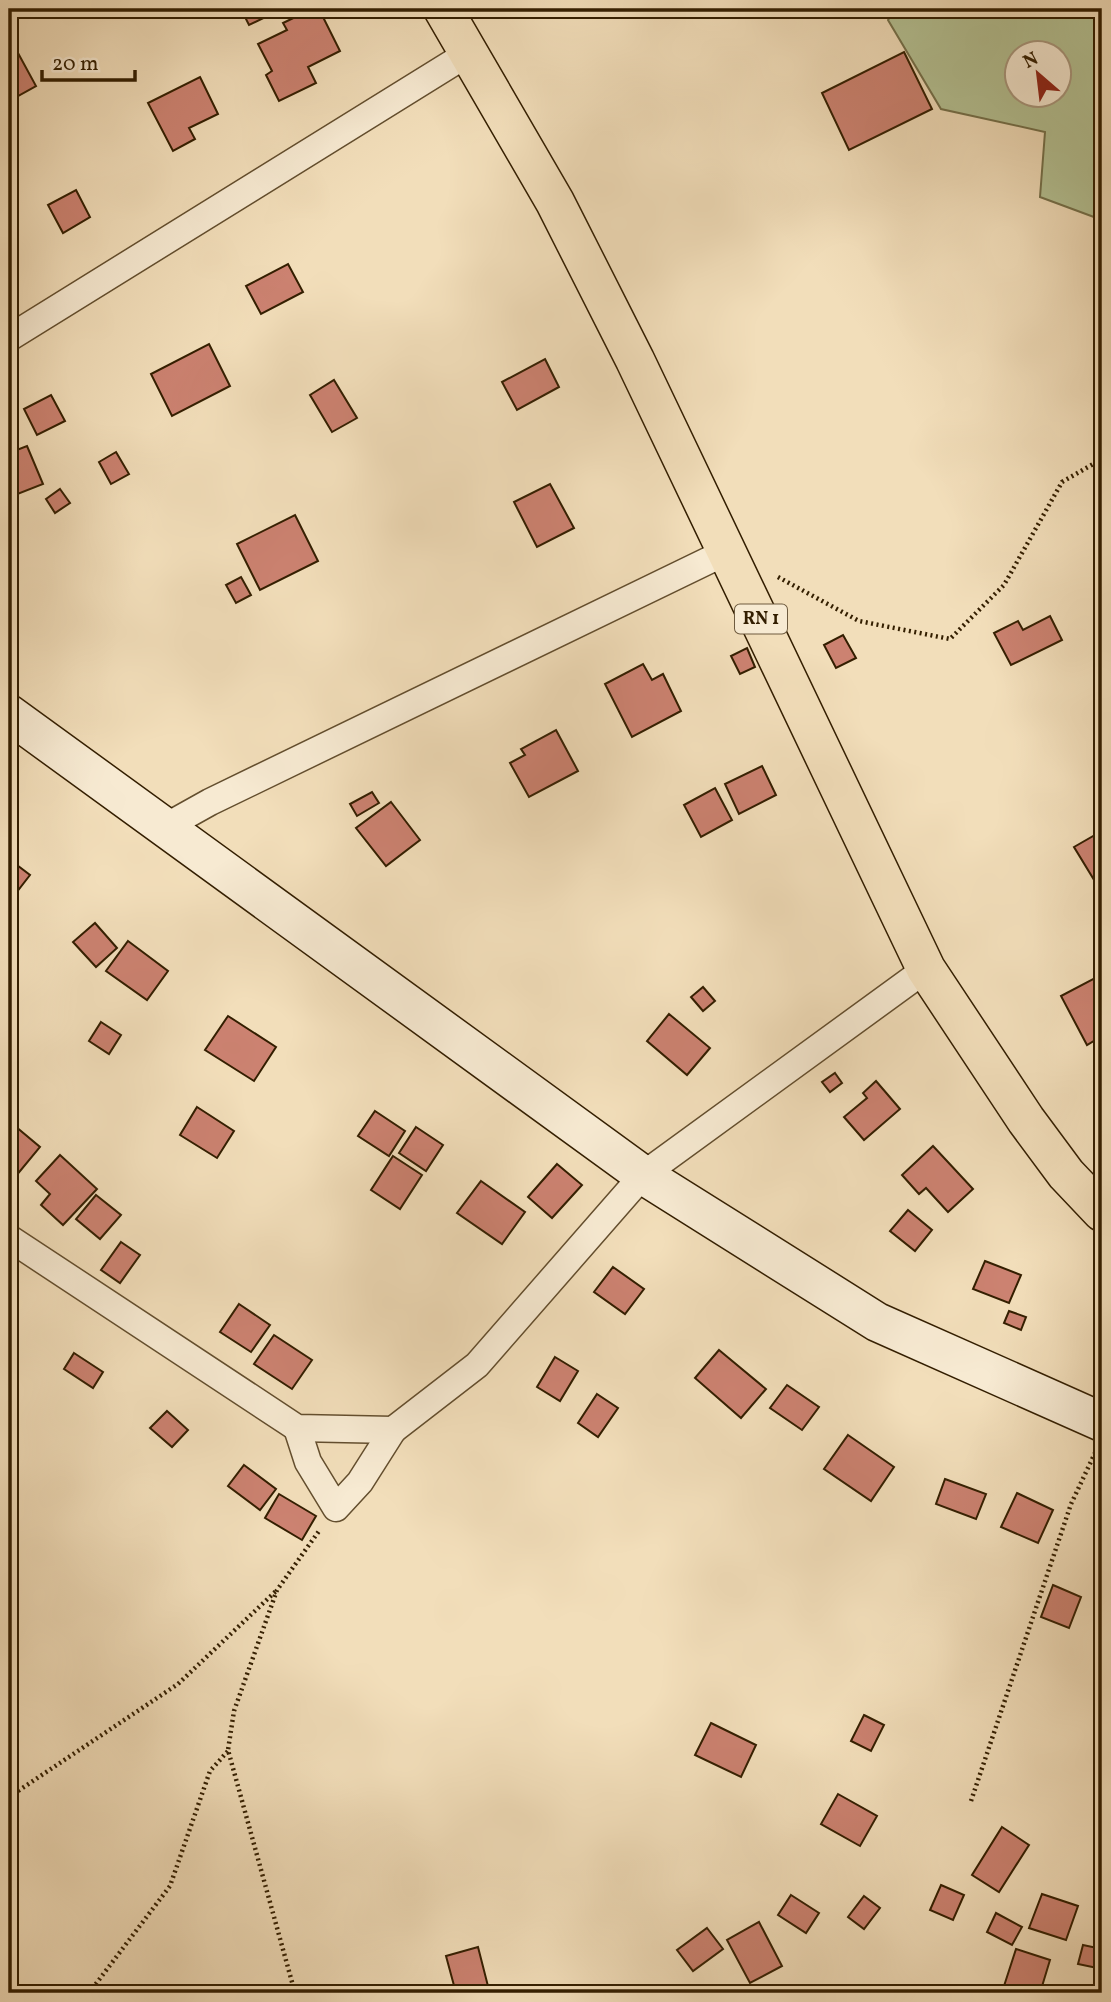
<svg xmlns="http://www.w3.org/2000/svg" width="1111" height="2002" font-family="Vollkorn,serif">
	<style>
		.green { fill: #b4c294; stroke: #74704a; stroke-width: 2; fill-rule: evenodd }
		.building { fill: #cc8271; stroke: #331e00; stroke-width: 2 }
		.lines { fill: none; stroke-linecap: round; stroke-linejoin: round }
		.street-casing { stroke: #634e2e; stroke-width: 29 }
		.secondary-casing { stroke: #331e00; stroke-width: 41 }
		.primary-casing { stroke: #331e00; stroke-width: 41 }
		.path { stroke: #331e00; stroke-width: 4.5; stroke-dasharray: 2 3.5; stroke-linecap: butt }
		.street { stroke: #f7ead2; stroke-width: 26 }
		.secondary { stroke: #f7ead2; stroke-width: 38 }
		.primary { stroke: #f2deba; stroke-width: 38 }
		.labels { text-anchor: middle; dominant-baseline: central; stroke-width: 5; stroke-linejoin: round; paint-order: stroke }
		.shield { fill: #f7ead2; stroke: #6e5b3f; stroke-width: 2 }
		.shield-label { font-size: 18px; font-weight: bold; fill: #331e00 }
	</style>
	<rect width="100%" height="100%" fill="#f2deba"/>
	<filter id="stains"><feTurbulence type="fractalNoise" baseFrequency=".00286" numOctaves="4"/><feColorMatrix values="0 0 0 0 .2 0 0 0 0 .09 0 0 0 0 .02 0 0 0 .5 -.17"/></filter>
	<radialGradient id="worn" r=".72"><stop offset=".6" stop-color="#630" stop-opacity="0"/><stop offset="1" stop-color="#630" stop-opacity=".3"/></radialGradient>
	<path class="green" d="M896 9H1102V220L1040 197 1045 132 941 109 888 20ZM1016 52H1058V94H1016Z"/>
	<g class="building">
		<polygon points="241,9 282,9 249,25"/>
		<polygon points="312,9 319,9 340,51 308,67 316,83 279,101 266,75 272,71 258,44 287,30 283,23"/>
		<polygon points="904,52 932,109 849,150 822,93"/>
		<polygon points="18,53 36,86 9,101 9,58"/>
		<polygon points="200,77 218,114 189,128 195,139 173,151 148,103"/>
		<polygon points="76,190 90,217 63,233 48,205"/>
		<polygon points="288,264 303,292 261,314 246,286"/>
		<polygon points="209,344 230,386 172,416 151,374"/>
		<polygon points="545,359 559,387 517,410 502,382"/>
		<polygon points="334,380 357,418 332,432 310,395"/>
		<polygon points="51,395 65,421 37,435 24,409"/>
		<polygon points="27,446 43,484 15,495 9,479 9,453"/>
		<polygon points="116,452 129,474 111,484 99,462"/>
		<polygon points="550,484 574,528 537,547 514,502"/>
		<polygon points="60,489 70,503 55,513 46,499"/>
		<polygon points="295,515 318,561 260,590 237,544"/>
		<polygon points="241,577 251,595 236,603 226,585"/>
		<polygon points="1050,616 1062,640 1011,665 994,633 1018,621 1023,630"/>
		<polygon points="843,635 856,658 836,668 824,645"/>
		<polygon points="747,648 755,667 740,674 731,656"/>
		<polygon points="643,664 652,680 663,674 681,711 632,737 605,684"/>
		<polygon points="556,730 578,771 529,797 510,763 525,755 521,749"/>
		<polygon points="762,766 776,795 739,814 725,784"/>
		<polygon points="715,788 732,820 701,837 684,805"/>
		<polygon points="372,792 379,803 357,816 350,804"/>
		<polygon points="391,802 420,840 386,866 356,828"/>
		<polygon points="1102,831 1102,886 1099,888 1074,847"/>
		<polygon points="9,859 30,875 9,902"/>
		<polygon points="95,923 117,948 96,967 73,942"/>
		<polygon points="128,941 168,971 147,1000 106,971"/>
		<polygon points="1095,978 1102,992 1102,1036 1087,1045 1061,996"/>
		<polygon points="703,987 715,1001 703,1011 691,997"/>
		<polygon points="669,1014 710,1048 687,1075 647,1041"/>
		<polygon points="228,1016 276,1047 254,1081 205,1050"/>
		<polygon points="101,1022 121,1035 109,1054 89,1041"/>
		<polygon points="835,1073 842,1083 830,1092 822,1082"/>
		<polygon points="876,1081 900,1109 864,1140 844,1117 867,1098 863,1093"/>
		<polygon points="197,1107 234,1131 217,1158 180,1135"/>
		<polygon points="375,1111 405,1131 389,1156 358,1136"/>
		<polygon points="9,1121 40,1147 11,1182 9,1179"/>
		<polygon points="416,1127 443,1145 426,1171 399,1153"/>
		<polygon points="933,1146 973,1189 948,1212 926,1188 919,1194 902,1175"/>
		<polygon points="60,1155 97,1189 63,1225 41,1205 50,1194 36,1181"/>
		<polygon points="393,1156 422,1175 400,1209 371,1190"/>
		<polygon points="557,1164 582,1185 552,1218 528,1197"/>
		<polygon points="481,1181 525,1212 502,1244 457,1213"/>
		<polygon points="96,1195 121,1215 100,1239 76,1219"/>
		<polygon points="908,1210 932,1230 915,1251 890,1231"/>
		<polygon points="121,1242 140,1255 120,1283 101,1270"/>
		<polygon points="985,1261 1021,1275 1009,1303 973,1289"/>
		<polygon points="613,1267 644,1289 625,1314 594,1292"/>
		<polygon points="239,1304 270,1325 251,1352 220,1332"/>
		<polygon points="1009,1311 1026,1317 1021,1330 1004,1323"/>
		<polygon points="274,1335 312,1360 292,1389 254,1364"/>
		<polygon points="719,1350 766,1389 741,1418 695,1378"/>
		<polygon points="74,1353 103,1372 93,1388 64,1369"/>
		<polygon points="555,1357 578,1371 560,1401 537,1387"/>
		<polygon points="787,1385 819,1407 802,1430 770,1408"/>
		<polygon points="597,1394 618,1408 598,1437 578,1423"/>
		<polygon points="167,1411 188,1430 172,1447 150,1428"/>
		<polygon points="848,1435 894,1467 871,1501 824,1469"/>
		<polygon points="244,1465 276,1489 260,1510 228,1486"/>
		<polygon points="945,1479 986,1494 976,1519 936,1504"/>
		<polygon points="1017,1493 1053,1510 1038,1543 1001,1527"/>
		<polygon points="279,1494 316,1516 302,1540 265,1518"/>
		<polygon points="1053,1585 1081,1597 1069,1628 1041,1617"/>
		<polygon points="864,1715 884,1725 871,1751 851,1741"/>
		<polygon points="711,1723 756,1745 741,1777 695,1755"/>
		<polygon points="838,1794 877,1816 860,1846 821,1824"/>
		<polygon points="1002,1827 1029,1845 999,1892 972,1875"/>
		<polygon points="941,1885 964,1895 953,1920 930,1910"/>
		<polygon points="1042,1894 1078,1906 1066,1940 1029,1928"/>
		<polygon points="791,1895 819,1913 806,1933 778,1915"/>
		<polygon points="864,1896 880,1908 864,1929 848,1917"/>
		<polygon points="996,1913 1022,1927 1012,1945 987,1932"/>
		<polygon points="759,1922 782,1966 750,1983 727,1940"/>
		<polygon points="707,1928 723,1949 693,1971 677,1950"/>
		<polygon points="1083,1945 1102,1949 1102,1969 1078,1964"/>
		<polygon points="478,1947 489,1990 456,1993 446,1956"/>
		<polygon points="1016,1949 1050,1960 1040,1993 1027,1993 1004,1986"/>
	</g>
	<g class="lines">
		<defs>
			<g id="street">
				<polyline points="9,338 467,54"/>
				<polyline points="167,826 210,802 728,551"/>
				<polyline points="9,1238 297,1428 393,1430 477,1365 643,1175 926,969"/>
				<polyline points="297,1428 308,1462 336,1508 360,1482 393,1430"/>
			</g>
			<polyline id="secondary" points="9,714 643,1175 877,1322 1102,1422"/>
			<polyline id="primary" points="443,9 555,202 635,360 926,969 1026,1120 1066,1174 1102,1212"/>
		</defs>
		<use href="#street" class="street-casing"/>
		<use href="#secondary" class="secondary-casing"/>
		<use href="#primary" class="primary-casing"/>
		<g class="path">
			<polyline points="778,577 859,621 950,639 1004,585 1062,482 1102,459"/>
			<polyline points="9,1797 178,1684 276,1591"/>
			<polyline points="971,1801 1071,1504 1095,1453"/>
			<polyline points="89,1993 170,1886 210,1771 228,1751"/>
			<polyline points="295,1993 228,1750 234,1711 277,1590 319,1531"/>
		</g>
		<use href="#street" class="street"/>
		<use href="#secondary" class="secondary"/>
		<use href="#primary" class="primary"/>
	</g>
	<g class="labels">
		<rect class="shield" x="735" y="604.5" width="52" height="29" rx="5"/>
		<g class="shield-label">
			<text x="761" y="619">RN 1</text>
		</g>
	</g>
	<rect width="1111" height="2002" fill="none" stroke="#f2deba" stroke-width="35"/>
	<rect x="10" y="10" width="1090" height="1981" fill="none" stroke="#331e00" stroke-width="3.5"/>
	<rect x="18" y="18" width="1076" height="1967" fill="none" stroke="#331e00" stroke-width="2"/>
	<g transform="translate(1038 74) rotate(332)"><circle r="33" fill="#f7ead2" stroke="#a9987e" stroke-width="2"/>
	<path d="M0-5L12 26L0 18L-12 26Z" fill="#8f2418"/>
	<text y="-10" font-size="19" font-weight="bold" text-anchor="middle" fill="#331e00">N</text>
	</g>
	<path d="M42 70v10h93v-10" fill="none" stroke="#331e00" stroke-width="3.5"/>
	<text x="52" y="70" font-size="21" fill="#331e00" stroke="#f7ead2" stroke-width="5" paint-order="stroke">20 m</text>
	<rect width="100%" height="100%" filter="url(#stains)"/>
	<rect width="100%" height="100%" fill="url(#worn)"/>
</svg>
